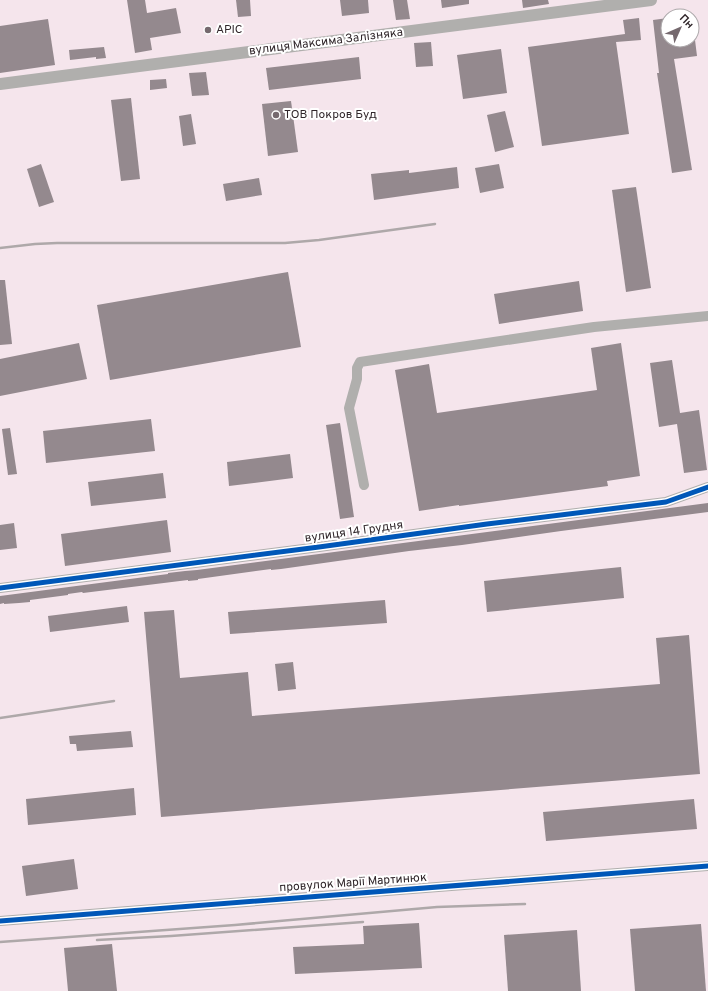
<svg xmlns="http://www.w3.org/2000/svg" width="708" height="991" font-family="Overpass,sans-serif">
	<style>
		.building { fill: #94898e }
		.lines { fill: none; stroke-linecap: round; stroke-linejoin: round }
		.minor { stroke: #b0afad; stroke-width: 10 }
		.tertiary { stroke: #b0afad; stroke-width: 12 }
		.rail { stroke: #aea8a9; stroke-width: 2.5 }
		.cycleway-casing { stroke: #fff; stroke-width: 8 }
		.cycleway { stroke: #0057b8; stroke-width: 5 }
		.poi-dot { fill: #75696e; stroke: #fff; stroke-width: 1.5 }
		.labels { text-anchor: middle; dominant-baseline: central; stroke-width: 4; stroke-linejoin: round; paint-order: stroke }
		.poi-label { font-size: 12px; fill: #30262a; stroke: #fff; text-anchor: start }
		.street-label { font-size: 12px; fill: #30262a; stroke: #fff }
	</style>
	<rect width="100%" height="100%" fill="#f5e5ec"/>
	<g class="building">
		<polygon points="127,0 145,0 147,13 176,8 181,33 150,38 152,50 135,53"/>
		<polygon points="236,0 250,0 251,16 238,17"/>
		<polygon points="340,0 368,0 369,13 342,16"/>
		<polygon points="393,0 407,0 410,19 396,20"/>
		<polygon points="441,0 469,0 469,4 442,8"/>
		<polygon points="522,0 548,0 549,4 523,8"/>
		<polygon points="639,18 641,40 616,42 629,134 542,146 528,47 625,34 623,20"/>
		<polygon points="668,18 668,40 695,40 697,56 674,59 692,170 672,173 657,73 659,73 653,20"/>
		<polygon points="48,19 55,65 0,73 0,26"/>
		<polygon points="431,42 433,66 416,67 414,43"/>
		<polygon points="104,47 106,58 96,59 96,57 70,60 69,50"/>
		<polygon points="501,49 507,93 463,99 457,55"/>
		<polygon points="359,57 361,79 269,90 266,68"/>
		<polygon points="206,72 209,95 192,96 189,73"/>
		<polygon points="166,79 167,88 150,90 150,80"/>
		<polygon points="131,98 140,179 121,181 111,100"/>
		<polygon points="291,101 298,152 268,156 262,104"/>
		<polygon points="505,111 514,147 495,152 487,115"/>
		<polygon points="191,114 196,144 183,146 179,116"/>
		<polygon points="41,164 54,202 39,207 27,169"/>
		<polygon points="499,164 504,188 480,193 475,168"/>
		<polygon points="457,167 459,188 374,200 371,174 409,170 409,173"/>
		<polygon points="259,178 262,195 226,201 223,184"/>
		<polygon points="636,187 651,288 626,292 612,190"/>
		<polygon points="288,272 301,347 110,380 97,305"/>
		<polygon points="0,280 5,280 12,344 0,345"/>
		<polygon points="579,281 583,311 499,324 494,294"/>
		<polygon points="79,343 87,379 0,396 0,359"/>
		<polygon points="621,343 640,476 607,481 608,486 459,506 459,505 419,511 395,370 429,364 437,413 597,390 591,348"/>
		<polygon points="672,360 680,413 699,410 707,470 684,473 677,424 659,427 650,363"/>
		<polygon points="151,419 155,451 46,463 43,431"/>
		<polygon points="340,423 354,517 340,519 326,425"/>
		<polygon points="10,428 17,474 8,475 2,429"/>
		<polygon points="290,454 293,478 229,486 227,462"/>
		<polygon points="163,473 166,498 91,506 88,482"/>
		<polygon points="708,503 708,512 561,531 462,545 409,551 281,569 271,570 271,569 198,579 198,580 188,581 188,580 83,593 82,592 68,594 68,595 30,600 30,602 19,603 4,604 4,603 0,604 0,596 168,574 168,573 185,571 197,570"/>
		<polygon points="167,520 171,552 65,566 61,534"/>
		<polygon points="14,523 17,548 0,550 0,525"/>
		<polygon points="621,567 624,598 487,612 484,581"/>
		<polygon points="385,600 387,623 230,634 228,612"/>
		<polygon points="127,606 129,622 50,632 48,616"/>
		<polygon points="174,610 180,678 248,672 252,716 660,684 656,638 689,635 700,774 161,817 144,612"/>
		<polygon points="293,662 296,689 278,691 275,664"/>
		<polygon points="131,731 133,747 77,751 76,744 70,744 69,736"/>
		<polygon points="134,788 136,815 28,825 26,799"/>
		<polygon points="694,799 697,829 546,841 543,812"/>
		<polygon points="74,859 78,889 26,896 22,866"/>
		<polygon points="419,923 422,968 295,974 293,947 364,944 363,926"/>
		<polygon points="701,924 706,991 635,991 630,929"/>
		<polygon points="577,930 581,991 508,991 504,935"/>
		<polygon points="112,944 117,991 68,991 64,948"/>
	</g>
	<g class="lines">
		<g class="minor">
			<polyline points="364,485 349,408 357,379 357,368 360,362 594,327 708,316"/>
			<polyline points="0,588 319,547 487,524 666,502 708,487"/>
			<polyline points="0,921 708,866"/>
		</g>
		<polyline class="tertiary" points="0,84 651,0"/>
		<g class="rail">
			<polyline points="0,248 35,244 57,243 285,243 319,240 435,224"/>
			<polyline points="0,718 114,701"/>
			<polyline points="97,940 171,936 363,922"/>
			<polyline points="0,942 235,925 437,907 525,904"/>
		</g>
		<defs>
			<g id="cycleway">
				<polyline points="0,588 319,547 487,524 666,502 708,487"/>
				<polyline points="0,921 708,866"/>
			</g>
		</defs>
		<use href="#cycleway" class="cycleway-casing"/>
		<use href="#cycleway" class="cycleway"/>
	</g>
	<g class="poi-dot">
		<circle cx="208" cy="30" r="4"/>
		<circle cx="276" cy="115" r="4"/>
	</g>
	<g class="labels">
		<g class="poi-label">
			<text x="216" y="30">АРІС</text>
			<text x="284" y="115">ТОВ Покров Буд</text>
		</g>
		<g class="street-label">
			<text transform="translate(326 42) rotate(-7)">вулиця Максима Залізняка</text>
			<text transform="translate(354 532) rotate(-8)">вулиця 14 Грудня</text>
			<text transform="translate(353 883) rotate(-4)">провулок Марії Мартинюк</text>
		</g>
	</g>
	<g transform="translate(680 28) rotate(45)"><circle r="19" fill="#ffffff" stroke="#aca8aa"/>
	<path d="M0-3L7 15L0 10L-7 15Z" fill="#75696e"/>
	<text y="-6" font-size="11" font-weight="bold" text-anchor="middle" fill="#30262a">Пн</text>
	</g>
</svg>
